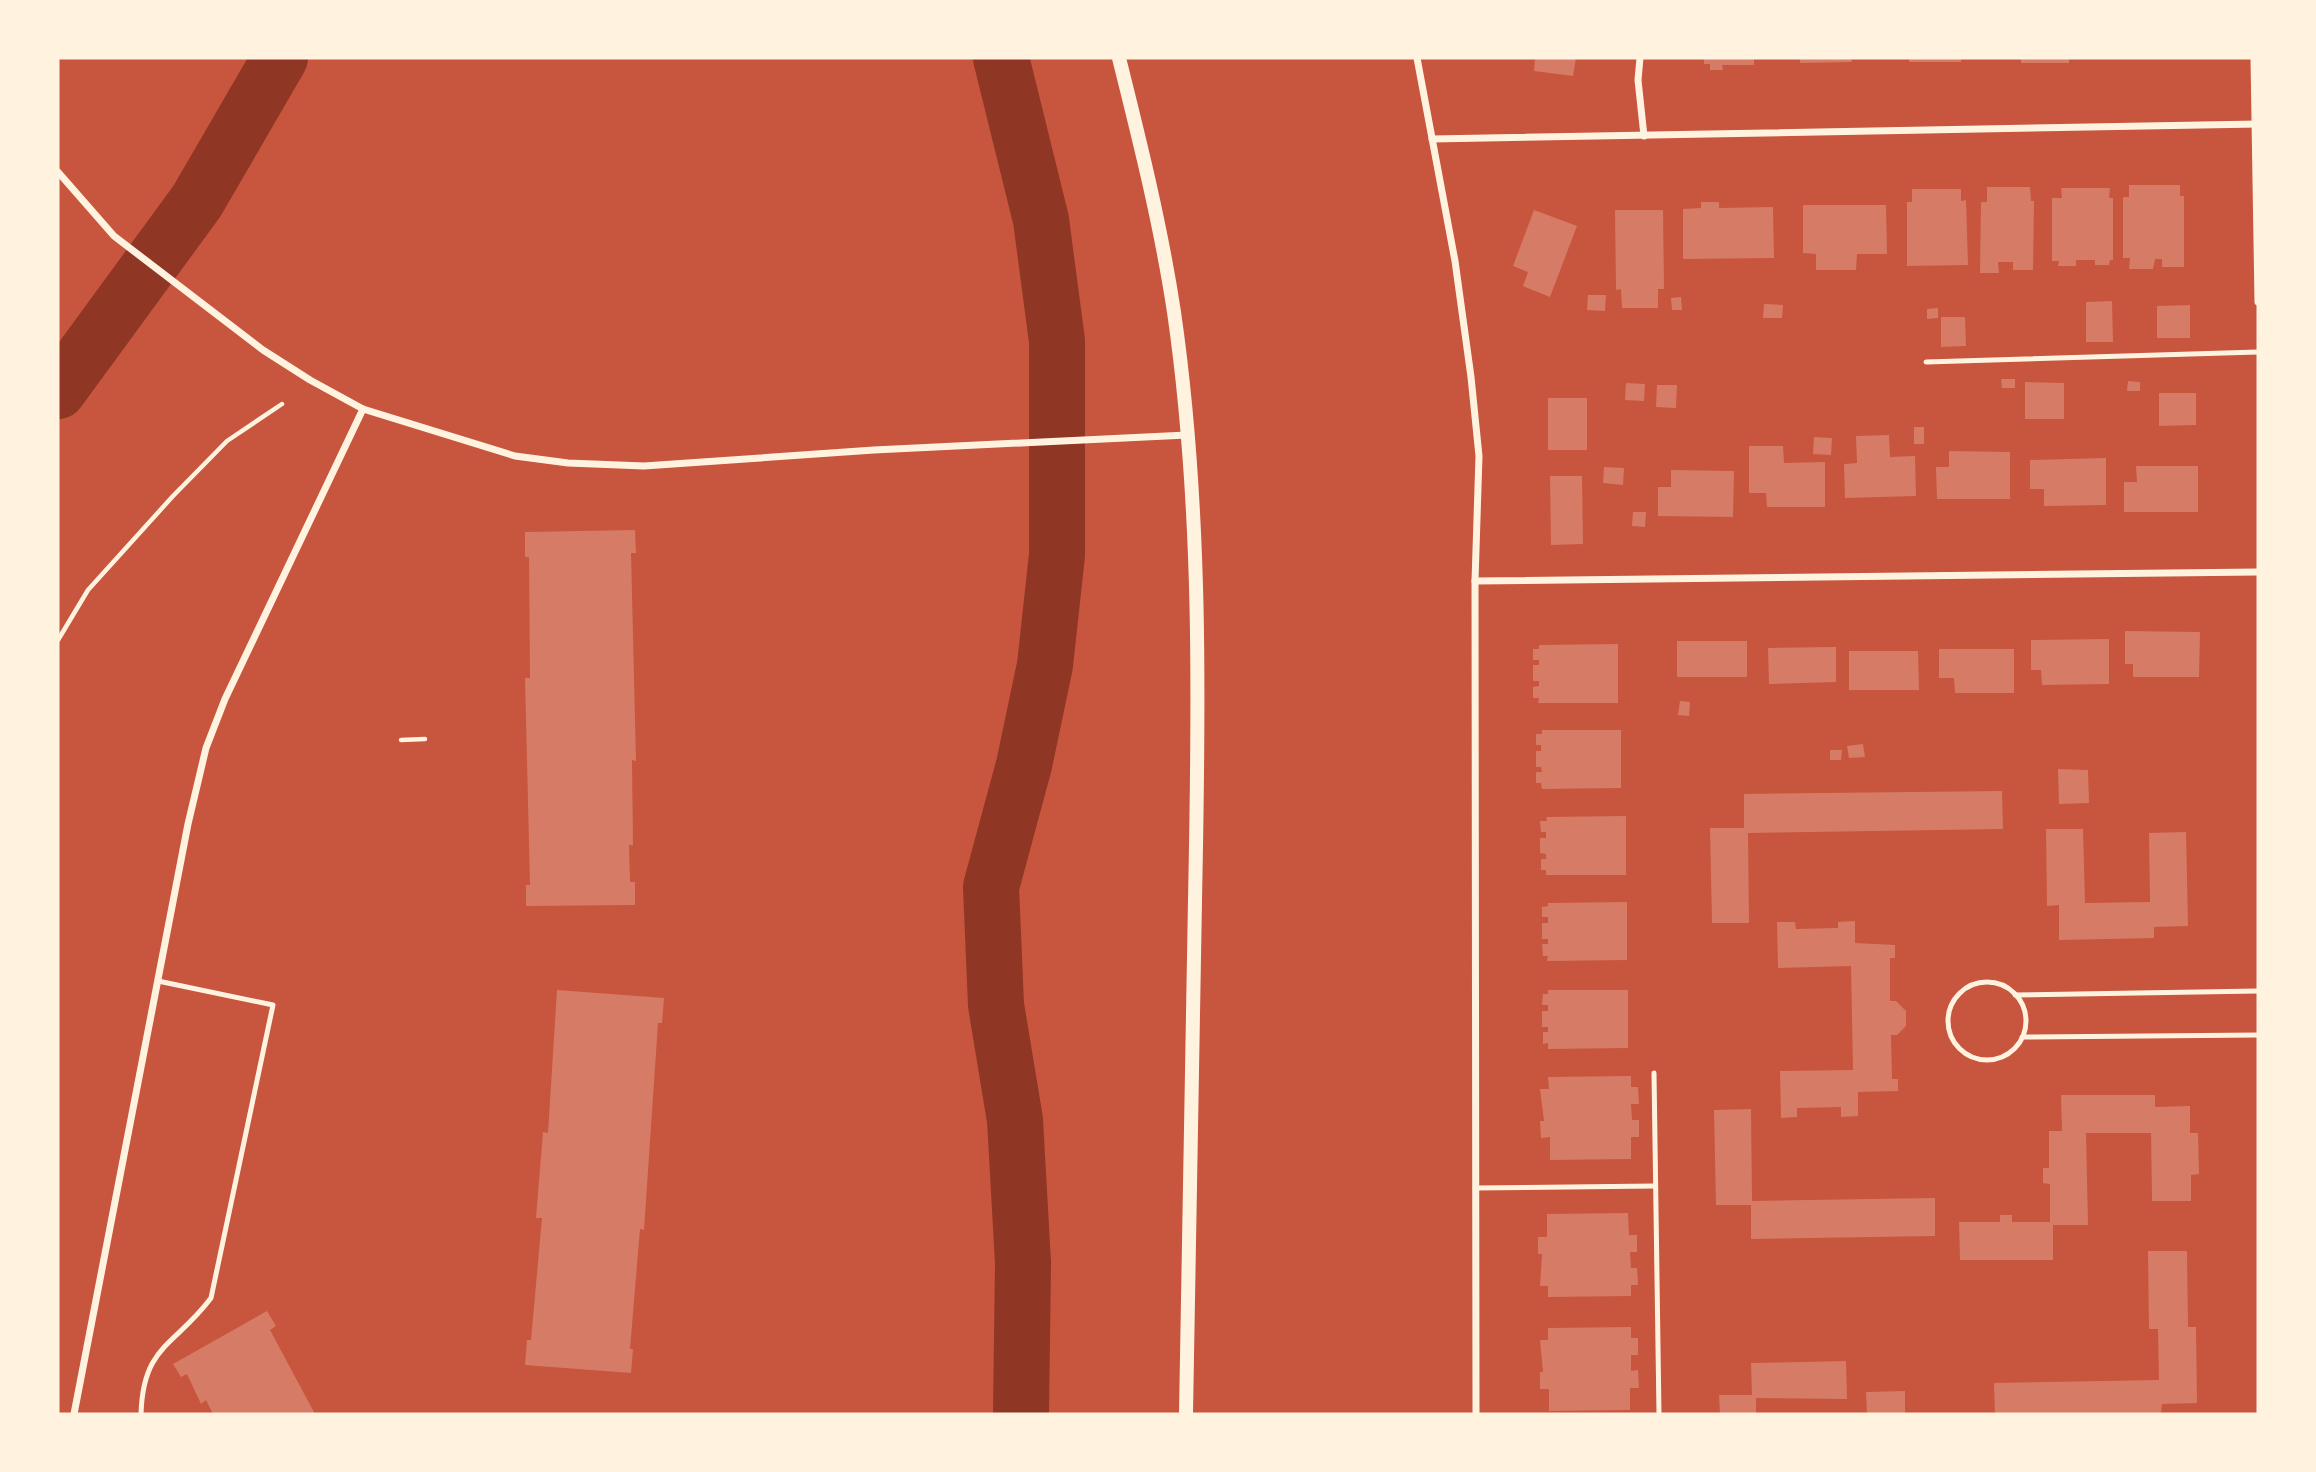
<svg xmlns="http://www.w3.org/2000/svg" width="2316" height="1472" font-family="'Titillium Web',sans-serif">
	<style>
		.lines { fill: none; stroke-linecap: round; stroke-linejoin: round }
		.river { stroke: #8f3625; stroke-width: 56 }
		.building { fill: #d67c66 }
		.path { stroke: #fff3e0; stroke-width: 4.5 }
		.service { stroke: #fff3e0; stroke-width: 5 }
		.minor { stroke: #fff3e0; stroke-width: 7 }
		.secondary { stroke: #fff3e0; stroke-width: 14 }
	</style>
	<rect width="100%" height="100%" fill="#c8553d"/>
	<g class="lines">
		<g class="river">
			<polyline points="1001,58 1041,220 1057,341 1057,555 1045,665 1024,765 991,887 996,1005 1015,1120 1023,1263 1021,1414"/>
			<polyline points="58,391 197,201 280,58"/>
		</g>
	</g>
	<g class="building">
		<polygon points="1535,58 1576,58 1573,76 1534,71"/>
		<polygon points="1704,58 1754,58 1754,65 1722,65 1723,70 1710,70 1710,64 1704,64"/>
		<polygon points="1800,58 1851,58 1852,62 1800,63"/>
		<rect x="1909" y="58" width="52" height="4"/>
		<rect x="2021" y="58" width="48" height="5"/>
		<polygon points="2129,185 2180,185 2180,196 2184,196 2184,267 2162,267 2162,259 2155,259 2153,269 2129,269 2130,258 2123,258 2123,197 2129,197"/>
		<polygon points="1987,187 2030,187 2031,201 2034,201 2033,270 2013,270 2013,262 1998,262 1999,273 1980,273 1981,202 1987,202"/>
		<polygon points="2061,188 2110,188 2109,198 2113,198 2113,260 2110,260 2109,265 2095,265 2095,260 2076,260 2076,266 2058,266 2059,261 2052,261 2052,198 2062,198"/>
		<polygon points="1912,189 1961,189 1961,201 1966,200 1968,265 1907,266 1907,202 1912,202"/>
		<polygon points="1701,202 1719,202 1719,208 1773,207 1774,258 1683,259 1683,209 1701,208"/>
		<polygon points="1803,205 1886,205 1887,254 1857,254 1856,270 1816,270 1816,254 1803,253"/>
		<polygon points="1534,210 1577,226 1550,297 1523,286 1528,272 1513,266"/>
		<polygon points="1615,210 1663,210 1664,289 1658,289 1658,308 1622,308 1621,289 1616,290"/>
		<polygon points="1588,295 1606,295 1605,311 1587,310"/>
		<polygon points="1681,297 1682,310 1672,310 1671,298"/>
		<polygon points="2112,301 2113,342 2086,342 2086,302"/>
		<polygon points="1764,304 1783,305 1782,318 1763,318"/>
		<polygon points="2190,305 2190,338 2157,338 2157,306"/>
		<polygon points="1938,308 1938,318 1927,319 1927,309"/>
		<polygon points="1941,317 1965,317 1966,346 1941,347"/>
		<polygon points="2001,379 2015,379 2015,388 2002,388"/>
		<polygon points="2128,381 2140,382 2140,391 2127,391"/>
		<polygon points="2025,382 2064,383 2064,419 2025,419"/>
		<polygon points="1626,383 1645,384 1644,401 1625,400"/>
		<polygon points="1657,385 1677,385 1676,408 1656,407"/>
		<polygon points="2159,393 2196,393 2196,425 2159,426"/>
		<rect x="1548" y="398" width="39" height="52"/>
		<rect x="1914" y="427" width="10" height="17"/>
		<polygon points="1889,435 1890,457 1915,456 1916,496 1845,498 1844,464 1857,463 1856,436"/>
		<polygon points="1814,437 1832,438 1831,455 1813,454"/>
		<polygon points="1749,446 1783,446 1784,463 1825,462 1825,507 1767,507 1766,493 1749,493"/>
		<polygon points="1949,451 2010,452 2010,499 1937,499 1936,467 1949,467"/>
		<polygon points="2106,458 2106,505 2044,506 2044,489 2030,489 2030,460"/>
		<polygon points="2136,466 2198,466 2198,512 2124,512 2124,482 2137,482"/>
		<polygon points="1604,467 1624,468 1623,485 1603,483"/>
		<polygon points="1671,470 1734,471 1733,517 1658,516 1658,487 1671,487"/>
		<polygon points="1550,476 1582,476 1583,544 1551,545"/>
		<polygon points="1633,512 1646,512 1645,527 1632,526"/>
		<polygon points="635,530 636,553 631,553 636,761 632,760 633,845 629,845 630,882 635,882 635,905 526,906 526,885 530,885 525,678 530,678 529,557 525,557 525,532"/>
		<polygon points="2125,631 2200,632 2199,677 2133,677 2133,664 2125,664"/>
		<polygon points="2109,639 2109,684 2042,685 2041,670 2031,670 2031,640"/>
		<rect x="1677" y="641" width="70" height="36"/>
		<polygon points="1618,644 1618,703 1538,703 1539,698 1533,698 1533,687 1539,686 1539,681 1533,681 1533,665 1539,665 1539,660 1533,660 1533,649 1539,649 1539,645"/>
		<polygon points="1836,647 1836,682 1769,684 1768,648"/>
		<polygon points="1939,649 2014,649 2014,693 1955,693 1954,678 1939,678"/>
		<polygon points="1849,651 1918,651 1919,690 1849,690"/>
		<polygon points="1680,701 1690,702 1689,716 1678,715"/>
		<polygon points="1542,730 1621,730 1621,788 1542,789 1541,783 1536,783 1536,772 1542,772 1541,767 1536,767 1536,751 1541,751 1541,745 1536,745 1536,734 1542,734"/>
		<polygon points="1863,744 1865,757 1849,758 1847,746"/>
		<polygon points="1830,750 1842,750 1841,760 1830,760"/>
		<polygon points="2058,769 2088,770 2089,803 2059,804"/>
		<polygon points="2002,791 2003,829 1748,833 1749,923 1712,923 1710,828 1744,828 1744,794"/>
		<polygon points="1626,816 1626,875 1546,875 1546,870 1541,870 1541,859 1546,859 1546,854 1540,853 1540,838 1546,838 1546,832 1541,832 1540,821 1547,821 1546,817"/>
		<polygon points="2046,829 2083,829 2085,903 2150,902 2149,833 2186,832 2188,926 2154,927 2154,938 2059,940 2059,905 2047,906"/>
		<polygon points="1627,902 1627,960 1547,961 1548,956 1543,956 1542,944 1548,944 1548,939 1542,939 1542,923 1548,923 1548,917 1542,917 1542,907 1548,906 1548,903"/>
		<polygon points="1855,921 1855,943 1895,945 1895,958 1890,958 1890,1001 1896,1001 1906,1011 1906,1026 1897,1035 1891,1035 1892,1079 1898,1079 1898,1091 1858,1092 1858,1116 1841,1117 1841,1107 1797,1108 1797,1117 1781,1118 1780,1071 1853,1070 1851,966 1778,968 1777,922 1795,922 1796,929 1838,928 1838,922"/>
		<polygon points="557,990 664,998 662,1023 658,1023 644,1230 640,1229 630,1349 633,1349 631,1373 525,1365 527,1340 531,1340 542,1218 536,1218 543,1132 548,1133"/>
		<polygon points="1548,990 1628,990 1628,1048 1548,1049 1548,1043 1543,1044 1543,1032 1548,1032 1548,1027 1542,1027 1542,1011 1548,1011 1548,1005 1542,1005 1543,994 1548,994"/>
		<polygon points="1631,1076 1631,1087 1638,1087 1639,1104 1631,1104 1632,1120 1639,1120 1639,1137 1631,1137 1631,1159 1550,1160 1550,1137 1541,1138 1540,1121 1544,1121 1540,1089 1549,1089 1548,1077"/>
		<polygon points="2061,1095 2155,1095 2155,1107 2190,1106 2190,1133 2198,1133 2199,1174 2191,1175 2191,1201 2152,1201 2151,1133 2086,1133 2088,1225 2053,1225 2053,1260 1960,1260 1959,1222 2000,1222 2000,1215 2012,1215 2012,1222 2050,1222 2050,1184 2043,1183 2043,1168 2049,1168 2049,1131 2062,1131"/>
		<polygon points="1751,1109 1752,1201 1935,1198 1935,1236 1751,1239 1751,1205 1716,1205 1714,1110"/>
		<polygon points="1628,1213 1629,1235 1637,1235 1637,1252 1630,1252 1631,1268 1637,1268 1638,1285 1631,1285 1631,1296 1548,1297 1548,1286 1540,1286 1542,1254 1538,1254 1538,1237 1547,1237 1547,1214"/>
		<polygon points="2148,1251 2187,1251 2188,1327 2196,1327 2197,1403 2162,1404 2161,1414 1995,1414 1994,1383 2159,1380 2158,1329 2149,1329"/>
		<polygon points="267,1311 276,1326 270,1330 315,1414 213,1414 206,1400 201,1404 187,1374 181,1377 173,1364"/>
		<polygon points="1631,1327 1631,1338 1638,1338 1638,1355 1631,1355 1631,1371 1638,1370 1639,1388 1630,1388 1630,1410 1549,1411 1549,1389 1540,1389 1540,1372 1543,1372 1540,1340 1548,1340 1548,1328"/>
		<polygon points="1846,1361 1847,1399 1756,1398 1756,1414 1720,1414 1719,1395 1752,1395 1751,1363"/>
		<polygon points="1905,1391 1905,1414 1867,1414 1866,1392"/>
	</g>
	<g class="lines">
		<g class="path">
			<polyline points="58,640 88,590 173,496 227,441 282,404"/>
			<polyline points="401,740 425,739"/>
		</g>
		<g class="service">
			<polyline points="1926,362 2258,352"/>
			<circle cx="1987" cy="1021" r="39"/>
			<polyline points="2015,995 2258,991"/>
			<polyline points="2022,1037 2258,1035"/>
			<polyline points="1654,1073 1659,1414"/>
			<polyline points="1475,1188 1655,1186"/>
			<path d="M141 1414C143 1345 175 1346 211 1298L273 1005 158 981"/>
		</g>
		<g class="minor">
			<polyline points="1417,58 1455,261 1471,377 1479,456 1475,581 1476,1414"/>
			<polyline points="1640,58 1638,80 1644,136"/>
			<polyline points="2254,58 2258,302"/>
			<polyline points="1432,139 2258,124"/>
			<polyline points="58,172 114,236 263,350 310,380 363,409 515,456 568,463 644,466 874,450 1187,435"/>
			<polyline points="1475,581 2258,572"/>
			<polyline points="74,1414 188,824 206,748 225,699 363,409"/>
		</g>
		<path class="secondary" d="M1119 58C1140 142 1161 226 1174 312 1202 506 1199 705 1195 900 1192 1072 1189 1243 1186 1414"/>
	</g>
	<rect width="2316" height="1472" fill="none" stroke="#fff3e0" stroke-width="119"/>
</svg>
